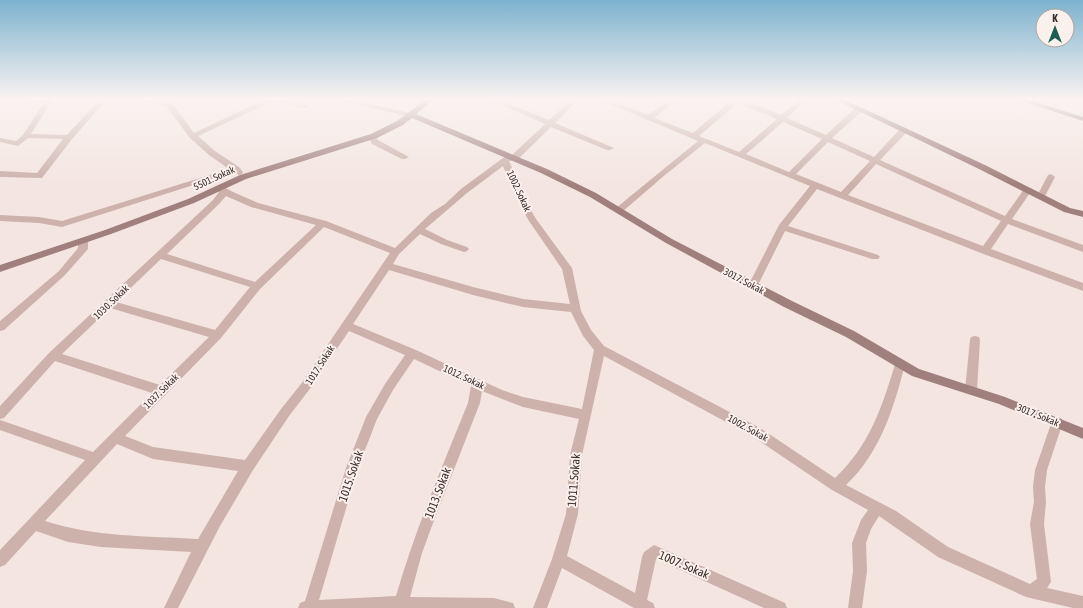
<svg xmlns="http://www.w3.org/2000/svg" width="1083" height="608" font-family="'Asap Condensed',sans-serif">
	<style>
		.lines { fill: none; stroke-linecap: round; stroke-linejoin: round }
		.street { fill: #ccb2ab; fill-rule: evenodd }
		.secondary { fill: #a0807c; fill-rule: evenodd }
		.labels { text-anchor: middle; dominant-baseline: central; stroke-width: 4; stroke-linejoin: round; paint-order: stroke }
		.street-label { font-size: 10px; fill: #3a2b2a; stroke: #fbf1ec }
		.near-street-label { font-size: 12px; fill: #3a2b2a; stroke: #fbf1ec }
	</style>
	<rect width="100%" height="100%" fill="#f4e5e0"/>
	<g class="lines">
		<g class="street">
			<polygon points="25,99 53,99 31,134 67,135 100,99 107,99 72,139 42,178 0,177 0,171 37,173 63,139 28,138 18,146 0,142 0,138 16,141 23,135 44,103 28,101"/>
			<polygon points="138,99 151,99 172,103 194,133 266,99 283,99 309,106 305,108 273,101 198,136 215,151 239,167 243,172 242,174 239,175 234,172 62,227 39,223 0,221 0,215 39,217 62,221 229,169 209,155 190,138 167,107"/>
			<polygon points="334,99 347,99 411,113 415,115 411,117"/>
			<path d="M488 99H497L549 120 572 99H579L555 123 614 148 610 150H607L551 127 517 160 509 161 529 207 536 219 572 268 581 311 591 330 604 346 760 428 835 478C869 446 882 408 895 364L896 361 900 359 904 361 905 364C894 408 880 453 846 485L896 511 948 547 1030 584 1037 579 1030 524 1034 502 1033 487 1035 470 1053 418 1057 417 1061 418 1063 422 1047 470 1045 487 1046 502 1044 524 1051 582 1047 588 1083 596V608H1073L1026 597 938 557 879 516 871 529 866 543 867 571 862 608H848L853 571 852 543 861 520 868 510 832 490 752 436 604 356 582 455 578 514 567 556 635 593 642 557 644 552 654 545 785 603 787 608H764L656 559 647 600 653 603 655 608H634L562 568 547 608H533L552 559 566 514 570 455 579 419 523 407 482 391 480 403 433 523 422 553 410 597 494 598 513 603 515 608H298L300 603 305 601 346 468 366 417 385 384 405 355 349 331 309 390 289 416 253 470 220 526 178 608H164L191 552 101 547 68 542 36 531 5 565 0 567V550L85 460 0 430V420L93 452 152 393 55 361 4 418 0 419V406L49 353 213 200 219 192 215 188 216 186H222L233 192 258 203 326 221 395 248 431 213 445 204 461 189 507 155H512L545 124ZM503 166 521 207 529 221 562 269 570 304 523 299 473 287 393 264 399 254 420 234 441 244 464 252 467 251 469 249 467 247 447 240 425 229 467 193ZM226 196 251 207 316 225 255 282 167 254 219 204ZM324 227 390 253 301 384 281 409 245 460 153 447 125 436 221 338 260 289ZM161 259 250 287 215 330 116 302ZM389 270 473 295 523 307 571 312 583 336 594 350 582 409 523 397 502 390 416 350 353 324ZM110 308 209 337 160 385 62 354ZM414 359 471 386 468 403C442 467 415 530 396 596L319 600 358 468 377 419 393 390ZM117 444 153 459 238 471 198 539C147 536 94 537 45 521Z"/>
			<path d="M598 99H608L648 115 670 99H678L654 118 693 133 733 99H742L781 115 800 99H807L787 118 826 135 855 108H861V112L832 138 874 157 901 128H907V132L880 160 1005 216 1025 188H1031L1032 190 1012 219 1083 245V252L1008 224 991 249 1083 283V291L981 253 817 189 788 226 878 255 880 257 878 259H872L785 231 756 289H750L748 286 779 225 810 186 705 143 665 175 622 212H616L615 210 616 208 698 141ZM738 103 777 119 739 152 699 136ZM783 122 822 139 789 172 746 154ZM828 142 870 161 841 192 796 174ZM876 164 1001 221 983 246 848 195Z"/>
			<polygon points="369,135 375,135 378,140 409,157 405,159 402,159 372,144 368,137"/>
			<polygon points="1051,174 1055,177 1044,198 1041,199 1038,198 1037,196 1048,175"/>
			<polygon points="83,238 88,241 88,249 65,275 4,330 0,331 0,321 59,271 78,248 78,241"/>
			<polygon points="975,336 979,337 980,340 977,390 975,393 971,395 967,393 965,390 970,340 971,337"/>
		</g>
		<g class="secondary">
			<polygon points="427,99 435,99 416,114 547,169 596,193 672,239 792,301 854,331 919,369 1005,397 1083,428 1083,439 999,404 912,376 846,337 784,307 666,243 590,197 541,173 412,118 403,125 377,138 246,179 194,203 111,234 0,272 0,265 105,230 188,199 240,175 371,134 397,121"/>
			<polygon points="834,99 843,99 985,165 1070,208 1083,211 1083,217 1064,212 979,169"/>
			<polygon points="1015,99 1026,99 1083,117 1083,121"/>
		</g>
	</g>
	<linearGradient id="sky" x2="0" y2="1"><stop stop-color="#7db3ce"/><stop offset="0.54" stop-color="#faf3f1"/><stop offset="1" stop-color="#faf3f1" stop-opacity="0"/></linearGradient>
	<rect width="1083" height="184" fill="url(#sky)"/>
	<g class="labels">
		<g class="street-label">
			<text transform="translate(214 178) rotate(-25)">5501. Sokak</text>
			<text transform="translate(519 191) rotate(65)">1002. Sokak</text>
			<text transform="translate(744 281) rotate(28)">3017. Sokak</text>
			<text transform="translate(111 302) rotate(-44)">1030. Sokak</text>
			<text transform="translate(320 365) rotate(-57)">1017. Sokak</text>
			<text transform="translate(464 377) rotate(25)">1012. Sokak</text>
			<text transform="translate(161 391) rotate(-45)">1037. Sokak</text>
			<text transform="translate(1038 415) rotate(22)">3017. Sokak</text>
			<text transform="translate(748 428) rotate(29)">1002. Sokak</text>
		</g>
		<g class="near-street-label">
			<text transform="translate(351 476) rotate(-71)">1015. Sokak</text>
			<text transform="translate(574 480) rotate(-85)">1011. Sokak</text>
			<text transform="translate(438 493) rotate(-69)">1013. Sokak</text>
			<text transform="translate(684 565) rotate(23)">1007. Sokak</text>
		</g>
	</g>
	<g transform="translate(1055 28)"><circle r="19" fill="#fbf1ec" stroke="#aea29e"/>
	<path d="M0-3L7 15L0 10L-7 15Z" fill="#1e5d52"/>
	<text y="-6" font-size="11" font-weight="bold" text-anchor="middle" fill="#3a2b2a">K</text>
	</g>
</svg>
